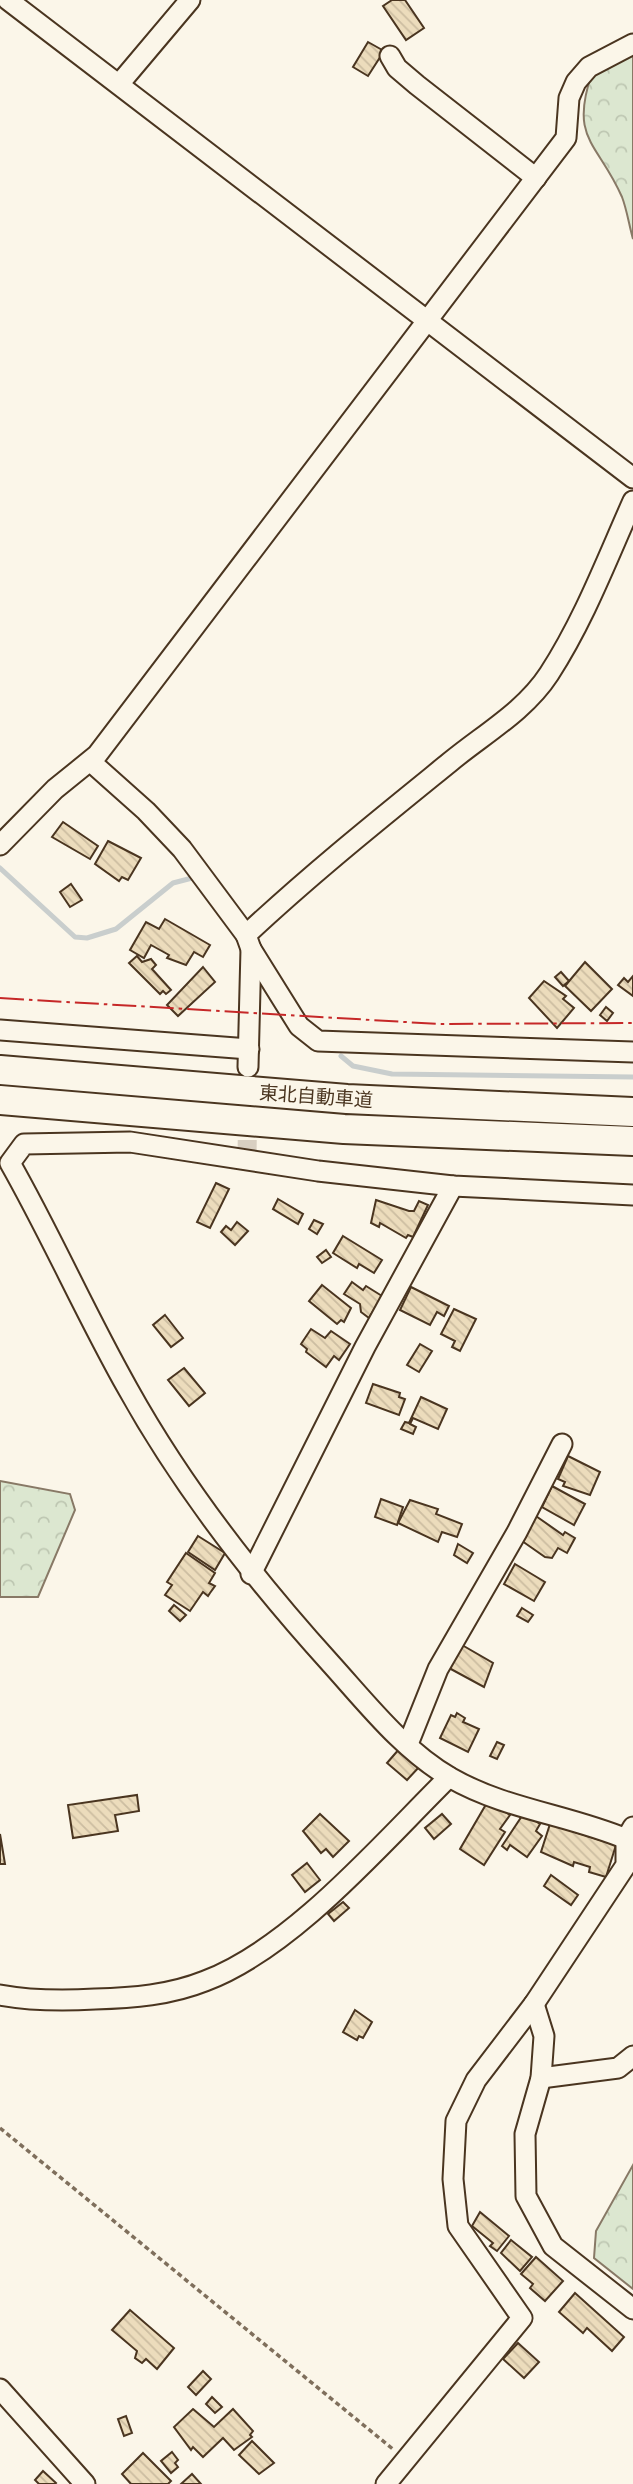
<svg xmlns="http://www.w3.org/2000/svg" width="633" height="2484" font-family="Mulish,'Noto Sans JP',sans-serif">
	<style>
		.forest { fill: url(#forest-crowns); stroke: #887966; stroke-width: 2 }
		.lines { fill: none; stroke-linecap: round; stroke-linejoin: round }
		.stream { stroke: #c9cecd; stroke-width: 5 }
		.building { fill: url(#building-back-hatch); stroke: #4a3520; stroke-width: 2 }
		.minor-tunnel { stroke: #d8cfc1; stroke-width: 19; stroke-dasharray: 19 10; stroke-linecap: butt }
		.minor-casing { stroke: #4a3520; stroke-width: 23 }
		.highway-casing { stroke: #4a3520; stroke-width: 32 }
		.path { stroke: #7f6f5c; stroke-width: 3.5; stroke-dasharray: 5 3.5; stroke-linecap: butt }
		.minor { stroke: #fbf6e9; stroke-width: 19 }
		.highway { stroke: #fbf6e9; stroke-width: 28 }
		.power { stroke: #c62828; stroke-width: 2; stroke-dasharray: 24 5 3.5 5; stroke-linecap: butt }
		.labels { text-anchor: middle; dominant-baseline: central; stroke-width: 5; stroke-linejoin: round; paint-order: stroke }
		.street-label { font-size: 19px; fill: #4a3520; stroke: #fbf6e9 }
	</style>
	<defs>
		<pattern id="forest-crowns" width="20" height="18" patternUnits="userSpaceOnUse" patternTransform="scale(1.75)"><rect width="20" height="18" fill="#dce7d0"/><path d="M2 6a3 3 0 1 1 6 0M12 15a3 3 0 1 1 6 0" fill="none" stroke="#bec7b2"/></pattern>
		<pattern id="building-back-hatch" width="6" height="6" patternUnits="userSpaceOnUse" patternTransform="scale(1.75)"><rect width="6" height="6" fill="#ecdcbc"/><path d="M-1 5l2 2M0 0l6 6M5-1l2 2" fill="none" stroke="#ccbda1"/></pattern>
	</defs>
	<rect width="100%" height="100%" fill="#fbf6e9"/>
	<g class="forest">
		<path d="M633 55V239C629 225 627 210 622 197 598 142 569 140 592 73Z"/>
		<polygon points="0,1481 70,1494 75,1510 38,1597 0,1597"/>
		<polygon points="633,2165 633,2289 594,2258 596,2231"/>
	</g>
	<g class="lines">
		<g class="stream">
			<polyline points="0,868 75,937 87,938 116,929 173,883 196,877"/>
			<polyline points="341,1056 353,1066 392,1074 633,1077"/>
		</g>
	</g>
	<g class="building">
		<polygon points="392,0 405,0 424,28 406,40 383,6"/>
		<polygon points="368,42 384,51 368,76 353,67"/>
		<polygon points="63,822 98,846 90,859 52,837"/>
		<polygon points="108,841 141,858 128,880 122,877 119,881 95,864"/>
		<polygon points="71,884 82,900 70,907 60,892"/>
		<polygon points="165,919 210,945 203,957 194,952 186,965 167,958 169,955 151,945 144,958 130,950 146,922 159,929"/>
		<polygon points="137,956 142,962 151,959 156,965 152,969 171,990 166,994 163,991 160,994 129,963"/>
		<polygon points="585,962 612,989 591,1011 565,986"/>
		<polygon points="203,967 215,982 178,1016 167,1005"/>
		<polygon points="561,972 569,981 563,986 555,977"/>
		<polygon points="633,976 633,996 618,985 624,978 628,982"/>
		<polygon points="544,981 566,996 563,999 574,1008 557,1028 529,998"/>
		<polygon points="606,1007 613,1013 607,1021 600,1015"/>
		<polygon points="216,1183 229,1189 210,1228 197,1222"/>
		<polygon points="278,1199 303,1214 298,1224 273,1209"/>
		<polygon points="376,1200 409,1211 414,1211 419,1201 428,1205 413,1237 408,1235 406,1238 380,1223 379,1227 371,1223"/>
		<polygon points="314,1220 323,1224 317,1234 309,1229"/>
		<polygon points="237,1222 248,1231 235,1245 221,1232 226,1226 231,1230"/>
		<polygon points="343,1236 382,1260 374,1273 359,1264 357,1268 333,1253"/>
		<polygon points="326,1250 331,1257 322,1263 317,1257"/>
		<polygon points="352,1282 363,1290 366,1286 382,1296 369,1318 361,1312 360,1304 344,1294"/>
		<polygon points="322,1285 351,1308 344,1322 341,1320 337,1324 309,1301"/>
		<polygon points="411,1287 449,1306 444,1316 437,1312 430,1325 400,1310"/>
		<polygon points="454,1309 476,1319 460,1351 452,1347 455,1341 441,1334"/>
		<polygon points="165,1315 183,1338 171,1347 153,1325"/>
		<polygon points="311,1329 325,1338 331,1331 350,1344 339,1360 334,1356 326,1367 306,1352 307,1349 301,1344"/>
		<polygon points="420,1344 432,1351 419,1372 407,1365"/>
		<polygon points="184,1368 205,1393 189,1406 168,1380"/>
		<polygon points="373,1384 400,1393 399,1397 405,1399 399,1415 366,1403"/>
		<polygon points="421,1397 447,1409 438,1429 413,1418 410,1424 416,1427 413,1434 401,1429 405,1422 409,1423"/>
		<polygon points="568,1456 600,1472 590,1495 563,1486 565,1482 558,1479"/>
		<polygon points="552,1486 585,1504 574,1525 542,1507"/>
		<polygon points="381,1499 403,1507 397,1525 375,1517"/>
		<polygon points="410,1500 438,1509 436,1514 462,1524 457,1537 442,1532 438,1542 398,1523"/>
		<polygon points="533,1514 563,1535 565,1532 575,1538 567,1553 558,1548 552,1558 545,1557 522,1541"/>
		<polygon points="198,1536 225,1553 215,1570 188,1552"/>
		<polygon points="458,1544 473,1553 467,1563 454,1555"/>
		<polygon points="186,1553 215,1573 209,1583 215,1586 210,1593 208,1596 203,1592 190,1611 165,1595 172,1585 167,1582"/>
		<polygon points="515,1564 545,1582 534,1601 504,1584"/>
		<polygon points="174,1605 186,1615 180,1621 169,1611"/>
		<polygon points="522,1608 533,1615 528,1622 517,1616"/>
		<polygon points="462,1645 493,1663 484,1687 449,1668"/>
		<polygon points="457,1713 465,1718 463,1722 479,1729 468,1752 440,1738 451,1715 455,1717"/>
		<polygon points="497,1742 504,1745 497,1759 490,1756"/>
		<polygon points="400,1748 420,1766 407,1780 387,1763"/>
		<polygon points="137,1795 139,1811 115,1815 118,1831 73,1838 68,1805"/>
		<polygon points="488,1801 510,1815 500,1829 505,1832 484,1865 460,1849"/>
		<polygon points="524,1813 540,1824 536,1831 542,1836 527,1857 510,1845 507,1850 502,1846"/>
		<polygon points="320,1814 349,1841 333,1857 326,1849 321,1853 303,1831"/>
		<polygon points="442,1814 451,1824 434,1839 425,1828"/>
		<polygon points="550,1824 616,1845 606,1877 589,1872 590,1867 574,1862 573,1866 541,1852"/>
		<polygon points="0,1834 5,1864 0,1864"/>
		<polygon points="307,1863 320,1880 305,1892 292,1875"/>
		<polygon points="551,1875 578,1895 571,1905 544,1886"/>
		<polygon points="343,1902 349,1908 334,1921 328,1914"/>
		<polygon points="355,2010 372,2022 363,2038 359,2036 357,2040 343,2032"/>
		<polygon points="480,2212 509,2236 497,2251 490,2246 493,2243 472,2226"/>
		<polygon points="511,2240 532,2257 520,2271 501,2253"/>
		<polygon points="536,2257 563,2281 545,2301 530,2288 533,2284 521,2274"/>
		<polygon points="575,2293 624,2337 612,2351 587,2328 583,2333 559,2312"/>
		<polygon points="130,2310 174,2348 157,2369 146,2359 142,2363 135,2358 137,2351 112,2330"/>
		<polygon points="518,2343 539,2362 524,2378 503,2359"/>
		<polygon points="203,2371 211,2379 196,2395 188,2387"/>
		<polygon points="212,2397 222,2407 215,2413 206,2404"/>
		<polygon points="193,2409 214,2427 233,2409 253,2431 250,2435 252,2437 234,2450 223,2438 203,2457 193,2447 191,2450 174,2427"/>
		<polygon points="126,2416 132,2433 124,2436 118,2419"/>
		<polygon points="252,2441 274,2463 259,2474 239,2455"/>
		<polygon points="172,2452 178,2460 175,2463 178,2467 171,2473 161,2461"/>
		<polygon points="143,2453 171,2481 168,2484 131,2484 122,2474"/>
		<polygon points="43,2471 56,2483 55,2484 39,2484 35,2480"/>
		<polygon points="192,2474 201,2484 181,2484"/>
	</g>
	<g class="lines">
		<polyline class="minor-tunnel" points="247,1159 248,1079"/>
		<defs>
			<g id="minor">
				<polyline points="8,0 633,478"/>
				<polyline points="390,56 397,68 417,85 536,178"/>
				<polyline points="120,83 190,0"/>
				<polyline points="91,762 146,811 182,849 246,935"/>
				<polyline points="0,845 55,789 97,755 566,138 569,98 576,82 589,67 633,44"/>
				<polyline points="251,949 299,1026 318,1041 633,1052"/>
				<polyline points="0,1030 249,1049"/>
				<path d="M248 1067 251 949 246 935C311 874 381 818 450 762 484 734 525 711 549 674 584 620 607 559 633 501"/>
				<polyline points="251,1574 365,1347 453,1186"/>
				<polyline points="408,1744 438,1669 517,1532 562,1444"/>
				<path d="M626 1839C569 1815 505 1809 451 1778 404 1751 368 1705 332 1665 255 1580 184 1490 128 1389 86 1315 52 1237 10 1163L24 1144 130 1142 318 1171 453 1186 633 1195"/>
				<path d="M0 1995C33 2001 62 2001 95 1999 133 1998 170 1995 205 1981 293 1948 382 1843 449 1777"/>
				<polyline points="534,2004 544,2036 541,2078 525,2134 526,2196 553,2246 633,2309"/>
				<polyline points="541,2078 618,2068 633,2056"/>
				<polyline points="0,2389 85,2484"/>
				<polyline points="386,2484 522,2318 458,2226 453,2179 456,2121 476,2080 534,2004 626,1865 626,1839 633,1827"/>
			</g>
			<g id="highway">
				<polyline points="0,1070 347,1099 633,1112"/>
				<polyline points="0,1100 344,1129 633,1141"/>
			</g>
		</defs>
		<use href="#minor" class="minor-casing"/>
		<use href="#highway" class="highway-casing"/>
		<polyline class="path" points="0,2128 394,2450"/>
		<use href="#minor" class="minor"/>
		<use href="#highway" class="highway"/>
		<polyline class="power" points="0,998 439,1024 633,1023"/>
	</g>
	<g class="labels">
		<g class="street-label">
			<text transform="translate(316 1096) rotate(4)">東北自動車道</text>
		</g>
	</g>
</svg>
